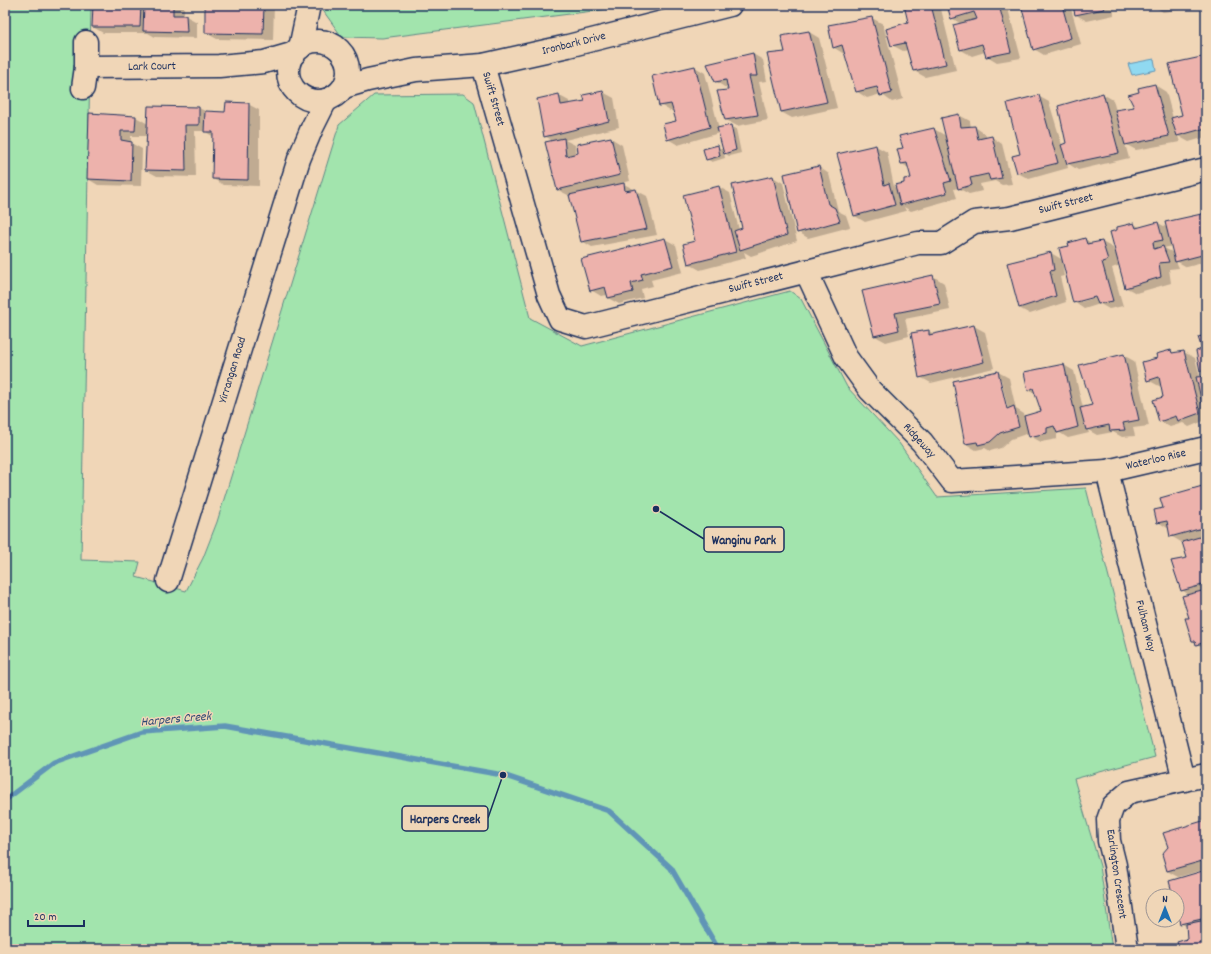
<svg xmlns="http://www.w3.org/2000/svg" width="1211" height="954" font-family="Dekko,sans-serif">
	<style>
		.green { fill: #a2e4ad; stroke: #5e8a86 }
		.water { fill: #90d9f1; stroke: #6195b6 }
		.shadow { fill: #0003; fill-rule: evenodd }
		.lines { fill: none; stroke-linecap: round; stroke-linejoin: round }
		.stream { stroke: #6195b6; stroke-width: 5.5 }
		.building { fill: #edb2ac; stroke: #1b2f5e }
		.minor-casing { stroke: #1b2f5e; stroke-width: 25 }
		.minor { stroke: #f0d6b7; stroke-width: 22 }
		.labels { text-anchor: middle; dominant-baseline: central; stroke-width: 3; stroke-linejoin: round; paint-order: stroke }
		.street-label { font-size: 12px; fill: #1b2f5e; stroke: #f0d6b7 }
		.water-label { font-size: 13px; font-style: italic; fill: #2d4874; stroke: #f0d6b7 }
		.leader { fill: none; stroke: #1b2f5e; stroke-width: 1.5 }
		.callout-dot { fill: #1b2f5e; stroke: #f0d6b7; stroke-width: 1.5 }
		.callout { fill: #f0d6b7; stroke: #1b2f5e; stroke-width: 1.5 }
		.callout-label { font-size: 13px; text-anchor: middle; font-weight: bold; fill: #1b2f5e }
	</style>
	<rect width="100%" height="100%" fill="#f0d6b7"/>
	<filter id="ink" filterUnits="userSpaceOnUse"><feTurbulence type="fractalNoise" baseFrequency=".025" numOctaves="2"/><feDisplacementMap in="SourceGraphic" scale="8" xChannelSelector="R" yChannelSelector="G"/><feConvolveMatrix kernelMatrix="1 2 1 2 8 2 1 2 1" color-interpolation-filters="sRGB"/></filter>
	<g filter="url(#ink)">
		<g class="green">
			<polygon points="5,5 91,5 81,560 140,562 136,577 186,591 203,558 217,522 339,125 374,95 463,94 474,102 530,318 582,346 790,291 801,299 847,387 899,443 937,497 1086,488 1155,757 1074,779 1100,866 1112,949 5,949"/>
			<polygon points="319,5 640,5 382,38 342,37"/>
		</g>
		<polygon class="water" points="1154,59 1156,70 1132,75 1128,64"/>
		<g class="shadow">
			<polygon points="94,5 184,5 184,16 186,16 197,22 197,38 155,37 148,33 103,33 93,27"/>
			<polygon points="206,5 274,5 273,40 217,39 206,33"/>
			<polygon points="905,5 940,5 956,70 925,77 914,71 908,50 903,51 892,45 909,23"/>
			<polygon points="948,5 1007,5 1021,58 997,62 987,56 985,52 972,56 961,50 961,24 952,18"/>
			<polygon points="1021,5 1070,5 1081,44 1044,55 1034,49 1022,6"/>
			<polygon points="1074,5 1113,5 1114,15 1087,21 1076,15"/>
			<polygon points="1152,5 1188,5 1189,8 1163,12"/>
			<polygon points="872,18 883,24 903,99 892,102 881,94 867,98 856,91 846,53 844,54 833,47"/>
			<polygon points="809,32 819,38 837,108 792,118 781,112 786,53"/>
			<polygon points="753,54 763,60 767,81 759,82 768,120 737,126 726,120 728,87 726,88 715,81"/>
			<polygon points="1206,57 1206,137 1189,142 1178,136 1180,142 1136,150 1125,144 1129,158 1078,170 1067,163 1068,168 1029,179 1018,173 1021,155 1038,96 1049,102 1062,145 1067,144 1103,94 1113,100 1116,111 1135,108 1140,92 1155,85 1166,92 1173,118 1183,116"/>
			<polygon points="695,67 705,73 719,129 731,127 736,129 741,153 729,156 724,153 725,158 712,162 707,159 718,147 724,150 719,133 678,145 668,139 678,122 674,111 670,111 660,105"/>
			<polygon points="603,92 614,98 619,127 565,140 575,145 576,155 611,138 622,145 630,181 622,183 647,196 657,235 592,247 582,241 570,196 558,190 553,141 545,136 558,95 569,101 570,105 586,102"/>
			<polygon points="248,104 259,110 259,186 224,185 213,179 214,137 204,131 195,131 196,177 157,176 146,170 148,136 131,136 131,143 142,149 141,186 98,185 88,179 90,114 136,117 148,124 199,108 207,112 226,113"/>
			<polygon points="959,115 970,121 971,128 975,127 985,134 987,138 992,137 1002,144 1012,184 1002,185 995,181 980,184 982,191 969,194 958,188 954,189 957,198 911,211 904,207 906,211 865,222 855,216 839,154 876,146 887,152 894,187 897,189 913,179 909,168 902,164 904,148 934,129 946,136 942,119"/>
			<polygon points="819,167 829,174 838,211 846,215 850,227 808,238 798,232"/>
			<polygon points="773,177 783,183 797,241 751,256 744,252 746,258 700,270 689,264 696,242 719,187 730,193 739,230 744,228"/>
			<path d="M1206 214V262L1187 267 1176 261 1179 268 1169 269 1171 283 1136 293 1125 287 1120 265 1112 268 1123 306 1109 309 1100 304 1084 309 1074 302 1064 262H1062L1064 276 1060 277 1066 302 1030 314 1019 308 1051 253 1063 260 1071 247 1085 239 1093 244 1102 242 1113 248 1115 254 1117 253 1134 224 1141 228 1158 223 1168 228ZM1172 246 1174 253 1164 248ZM1100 294 1101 296 1081 302V300Z"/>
			<polygon points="665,239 676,245 683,272 651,280 653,286 641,289 643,298 619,304 608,298 608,295 601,296 591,290 583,259"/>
			<polygon points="933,276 944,283 950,310 905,319 909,336 886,342 875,336 863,292"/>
			<polygon points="974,326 985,332 994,368 931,383 920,377 928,331 935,334"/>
			<polygon points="1206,336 1206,374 1201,371 1203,350"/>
			<polygon points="1171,351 1176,354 1184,352 1195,358 1200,377 1206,377 1206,420 1189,427 1183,423 1170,427 1159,421 1164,398 1162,385 1159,386 1148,380 1158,359 1157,355"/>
			<path d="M1123 355 1134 361 1149 426 1133 428 1135 436 1122 437 1113 432 1097 435 1088 430 1089 433 1068 438 1060 433 1057 434V439L1041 442 1030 436 1029 433 1011 439 1001 448 990 451 985 448 976 450 966 444 998 372 1009 378 1016 409 1024 414 1025 417 1042 411 1037 395 1029 390 1064 365 1074 371 1083 408 1093 406ZM999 379H1001L1009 413 1007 414Z"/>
			<polygon points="1206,486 1206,536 1202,537 1206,539 1206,593 1205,593 1206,594 1206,649 1193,641 1189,595 1182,590 1188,558 1183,542 1181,542 1171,536 1169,529 1158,522 1164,509"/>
			<polygon points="1206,821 1206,869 1178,877 1167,871"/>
			<polygon points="1206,871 1206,949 1180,949 1188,940 1187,927 1181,923 1177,907 1177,896 1174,896"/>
		</g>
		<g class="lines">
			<polyline class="stream" points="5,800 54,763 142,732 225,726 503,775 609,811 671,868 718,949"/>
		</g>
		<g class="building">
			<polygon points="93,5 141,5 140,27 92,27"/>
			<polygon points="144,5 173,5 173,15 186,15 187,32 143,31"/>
			<polygon points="205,5 264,5 263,34 205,33"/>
			<polygon points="904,5 931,5 946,64 913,71 905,43 891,46 886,29 908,22"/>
			<polygon points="947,5 999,5 1011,52 986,57 982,44 960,50 953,25 977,19 974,12 951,19"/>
			<polygon points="1021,5 1062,5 1071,38 1033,50"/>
			<polygon points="1073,5 1103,5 1104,9 1075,15"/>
			<polygon points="872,17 892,93 880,96 877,87 856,92 842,45 833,48 828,25"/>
			<polygon points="809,31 827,102 781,112 767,54 785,52 781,36"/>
			<polygon points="753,53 757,76 749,76 758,115 725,120 717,91 728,90 726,80 715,82 707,64"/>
			<polygon points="1206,56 1206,128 1177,136 1171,118 1182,115 1169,64"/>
			<polygon points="695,66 710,127 667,140 663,124 676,121 671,104 659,106 652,76"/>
			<polygon points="1155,84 1169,136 1125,145 1115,110 1134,107 1128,95 1139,92 1138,88"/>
			<polygon points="603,91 609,121 544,137 537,99 559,94 561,105 585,101 583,95"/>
			<polygon points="1103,93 1119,153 1067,164 1061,145 1066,143 1058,106"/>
			<polygon points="1039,95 1058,163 1017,173 1012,156 1020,154 1007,103"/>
			<polygon points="226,102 249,103 248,180 212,179 213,132 204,132 205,111 225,112"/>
			<polygon points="148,106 199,107 199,125 185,125 186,171 145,170"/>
			<polygon points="89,113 136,116 135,131 121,131 121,140 132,142 131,181 87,179"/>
			<polygon points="959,114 961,127 975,126 978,139 992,136 1002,178 990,180 988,174 970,178 972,185 958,189 941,118"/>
			<polygon points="731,125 736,150 724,154 717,128"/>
			<polygon points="934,128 951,181 944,183 947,193 900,205 895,185 904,183 904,179 911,178 907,163 901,164 897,149 903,148 899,136"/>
			<polygon points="611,137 620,175 557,190 545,142 564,138 566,156 578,153 577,144"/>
			<polygon points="718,145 720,156 706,160 703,149"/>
			<polygon points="876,145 884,185 889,183 895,205 854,216 837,154"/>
			<polygon points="819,166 828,204 835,208 840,221 797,233 784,174"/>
			<polygon points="773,176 787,235 740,250 734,231 742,228 732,185"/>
			<polygon points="624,183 625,191 636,189 647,229 581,242 569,195"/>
			<polygon points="719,186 736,252 688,264 683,244 695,241 683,195"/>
			<polygon points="1206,213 1206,235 1203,236 1206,254 1175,262 1165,222"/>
			<polygon points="1158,222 1163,240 1153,242 1154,249 1163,246 1169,262 1159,263 1161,277 1125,288 1110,232 1117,230 1117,227 1134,223 1136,228"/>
			<polygon points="665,238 673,266 641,274 643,280 631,283 633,292 608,298 605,287 590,291 581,259"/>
			<polygon points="1085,238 1087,244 1102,241 1108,260 1102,262 1113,301 1098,304 1095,297 1073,303 1059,248 1069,246 1068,243"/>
			<polygon points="1051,252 1054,270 1050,271 1056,296 1019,308 1007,263"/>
			<polygon points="933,275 940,304 895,313 899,330 874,336 862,291"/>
			<polygon points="974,325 984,362 919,378 911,333 929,330 929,335"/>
			<polygon points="1206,335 1206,373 1205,370 1200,371 1196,351 1202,349 1198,337"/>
			<polygon points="1171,350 1172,353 1184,351 1200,413 1178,421 1176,416 1159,422 1153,400 1163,397 1159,377 1147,381 1142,362 1157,358 1156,354"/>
			<polygon points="1124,354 1139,420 1123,423 1125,430 1110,431 1109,425 1086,430 1080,408 1092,405 1079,365"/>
			<polygon points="1064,364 1078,427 1057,433 1054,426 1047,428 1047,433 1029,437 1024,416 1041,411 1033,388 1028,391 1024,372"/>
			<polygon points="998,371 1007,409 1014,406 1019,427 1000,433 990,442 978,445 977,442 965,444 953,381"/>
			<polygon points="1206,376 1206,402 1202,403 1196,377"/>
			<polygon points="1206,485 1206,527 1170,537 1167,521 1157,523 1154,510 1163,508 1160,498"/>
			<polygon points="1203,536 1206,545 1206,584 1181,591 1171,561 1187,558 1182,542"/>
			<polygon points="1202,591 1205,601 1206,601 1206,642 1196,645 1195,641 1192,641 1185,618 1189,618 1182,596"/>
			<polygon points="1206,820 1206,860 1167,871 1162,854 1168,847 1163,833"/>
			<polygon points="1206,870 1206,918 1180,924 1177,911 1177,896 1173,896 1169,881"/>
			<polygon points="1206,920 1206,949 1179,949 1177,942 1187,939 1186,924"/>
		</g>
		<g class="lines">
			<defs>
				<g id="minor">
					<circle cx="318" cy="71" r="30"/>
					<polyline points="300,48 309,5"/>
					<polyline points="483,65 549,295 560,319 586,327 918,243 941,243 974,222 1010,218 1206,169"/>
					<polyline points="86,67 219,66 264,62 295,53"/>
					<polyline points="344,87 368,80 416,70 483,65 568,46 730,5"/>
					<polyline points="83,88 86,67 86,42"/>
					<polyline points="806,271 846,357 870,390 922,442 952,481 1107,471 1206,448"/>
					<polyline points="1107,471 1184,780"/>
					<polyline points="168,581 299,159 312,128 326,100"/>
					<polyline points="1127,949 1115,865 1109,841 1108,820 1113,806 1129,792 1206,775"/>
				</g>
			</defs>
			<use href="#minor" class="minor-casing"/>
			<use href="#minor" class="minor"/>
		</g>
	</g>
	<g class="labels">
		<g class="street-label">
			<text transform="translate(574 44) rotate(-14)">Ironbark Drive</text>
			<text transform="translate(152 67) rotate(-1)">Lark Court</text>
			<text transform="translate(493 99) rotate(74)">Swift Street</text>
			<text transform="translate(1066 204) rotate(-14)">Swift Street</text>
			<text transform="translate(756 283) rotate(-14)">Swift Street</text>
			<text transform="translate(233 370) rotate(-73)">Yirrangan Road</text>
			<text transform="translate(919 441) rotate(48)">Ridgeway</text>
			<text transform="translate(1156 460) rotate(-13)">Waterloo Rise</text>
			<text transform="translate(1145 626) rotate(76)">Fulham Way</text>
			<text transform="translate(1116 874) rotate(82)">Earlington Crescent</text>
		</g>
		<g class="water-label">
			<text transform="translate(176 720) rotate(-5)">Harpers Creek</text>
		</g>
	</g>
	<path class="leader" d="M656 509L704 539M503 775L488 818"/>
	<g class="callout-dot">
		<circle cx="656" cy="509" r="4"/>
		<circle cx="503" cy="775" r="4"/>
	</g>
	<g class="callout">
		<rect x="704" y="527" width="80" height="25" rx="4"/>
		<rect x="402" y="806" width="86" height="25" rx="4"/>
	</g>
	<g class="callout-label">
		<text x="744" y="544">Wanginu Park</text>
		<text x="445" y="823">Harpers Creek</text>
	</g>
	<rect width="1211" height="954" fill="none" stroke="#f0d6b7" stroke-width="20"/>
	<rect x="10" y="10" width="1191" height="934" fill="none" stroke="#1b2f5e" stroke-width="1.5" filter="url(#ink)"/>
	<g transform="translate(1165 908)"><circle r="19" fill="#f0d6b7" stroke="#9b9393"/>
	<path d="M0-3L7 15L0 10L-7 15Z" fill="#1f6fb2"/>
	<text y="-6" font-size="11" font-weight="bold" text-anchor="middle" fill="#1b2f5e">N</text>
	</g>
	<path d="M28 920v6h56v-6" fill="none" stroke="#1b2f5e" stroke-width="2"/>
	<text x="34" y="920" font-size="12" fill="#1b2f5e" stroke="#f0d6b7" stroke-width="3" paint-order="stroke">20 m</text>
</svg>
